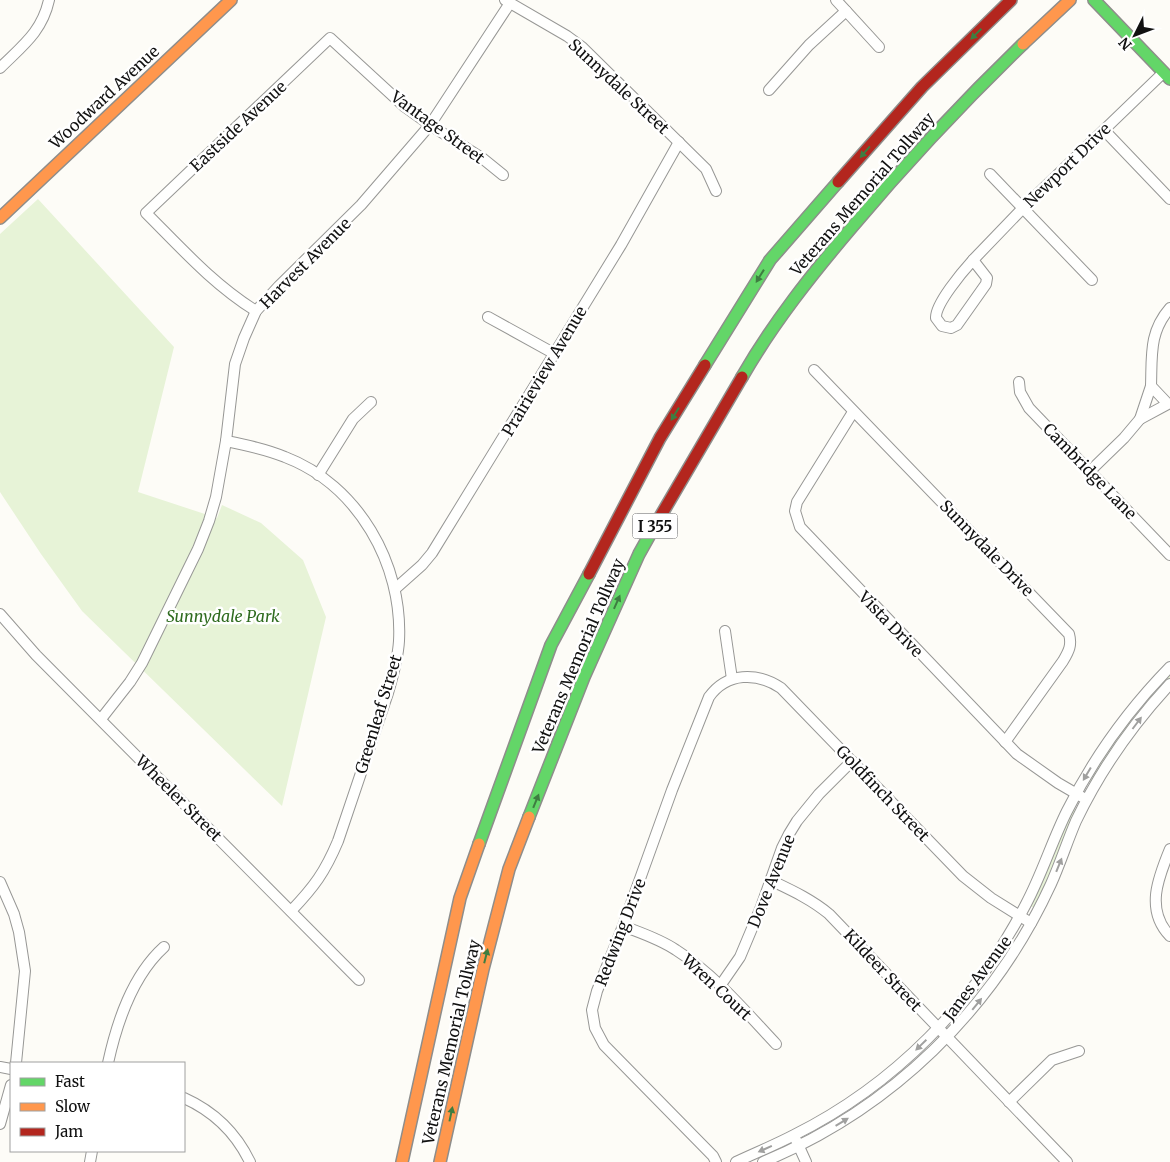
<svg xmlns="http://www.w3.org/2000/svg" width="1170" height="1162" font-family="Merriweather,serif">
	<style>
		.green { fill: #e7f3d7 }
		.lines { fill: none; stroke-linecap: round; stroke-linejoin: round }
		.street-casing { stroke: #979795; stroke-width: 12 }
		.fast-casing { stroke: #8e8d8b; stroke-width: 14 }
		.slow-casing { stroke: #8e8d8b; stroke-width: 14 }
		.jam-casing { stroke: #8e8d8b; stroke-width: 14 }
		.street { stroke: #fffffe; stroke-width: 10 }
		.fast { stroke: #63d668; stroke-width: 11 }
		.slow { stroke: #ff974d; stroke-width: 11 }
		.jam { stroke: #b3261e; stroke-width: 11 }
		.oneway { fill: #3e7d41 }
		.oneway2 { fill: #a0a09f }
		.labels { text-anchor: middle; dominant-baseline: central; stroke-width: 5; stroke-linejoin: round; paint-order: stroke }
		.shield { fill: #fff; stroke: #585858; stroke-width: 1 }
		.shield-label { font-size: 15px; font-weight: bold; fill: #111 }
		.street-label { font-size: 16px; fill: #111; stroke: #fff }
		.park-label { font-size: 16px; font-style: italic; fill: #2f6b1f; stroke: #fff }
	</style>
	<rect width="100%" height="100%" fill="#fdfcf7"/>
	<g class="green">
		<polygon points="38,199 174,347 138,492 217,518 222,505 261,523 303,560 326,617 282,806 82,611 41,554 0,492 0,234"/>
		<path d="M1170 673V679L1097 774 1090 782 1089 781C1112 741 1140 707 1170 673Z"/>
		<polygon points="1074,808 1076,809 1074,819 1039,900 1033,907 1031,907"/>
	</g>
	<g class="lines">
		<defs>
			<g id="street">
				<polyline points="505,0 567,36 582,47 706,169 716,191"/>
				<polyline points="836,0 879,47"/>
				<path d="M0 68C22 46 42 32 49 0"/>
				<polyline points="769,90 809,45 846,11"/>
				<polyline points="1104,130 1170,199"/>
				<polyline points="990,174 1092,280"/>
				<polyline points="973,260 1023,208 1163,73"/>
				<path d="M973 260 987 278 986 284 957 325 951 328 942 326 936 318C935 304 963 271 973 260Z"/>
				<path d="M256 311C213 284 182 249 146 213L330 38 405 107 430 125 482 158 503 175"/>
				<polyline points="488,317 555,354"/>
				<path d="M814 370 1069 634C1072 645 1069 651 1063 661L1005 742"/>
				<polyline points="1019,382 1020,392 1029,408 1170,555"/>
				<polyline points="853,412 797,502 795,511 800,527 1017,754 1058,783 1082,797"/>
				<polyline points="1140,419 1151,386"/>
				<path d="M226 441C246 445 266 449 285 457 358 485 403 564 399 641 398 658 393 676 388 693L338 841C325 872 314 887 291 911"/>
				<path d="M1089 472 1124 438 1140 419 1168 404 1151 386C1152 355 1149 332 1170 308"/>
				<polyline points="318,475 353,419 371,402"/>
				<polyline points="395,589 422,565 432,553 621,245 679,142"/>
				<polyline points="0,614 36,655 359,980"/>
				<polyline points="725,631 732,679"/>
				<polyline points="101,719 130,682 142,663 198,549 209,521 216,497 226,441 235,364 244,338 256,311 279,286 361,205 430,125 510,3"/>
				<path d="M1170 849C1158 878 1145 910 1170 936"/>
				<path d="M770 880C791 890 811 899 829 914L1067 1162"/>
				<polyline points="0,882 14,914 19,932 25,971 16,1063"/>
				<path d="M623 926C641 933 660 939 676 950 714 974 745 1011 776 1044"/>
				<polyline points="720,986 740,957 761,907 782,848 789,834 797,821 819,794 852,761"/>
				<path d="M108 1063C117 1022 132 976 164 947"/>
				<polyline points="0,1067 11,1069"/>
				<path d="M184 1098C213 1111 236 1133 250 1162"/>
				<polyline points="1009,1102 1052,1060 1079,1051"/>
				<polyline points="0,1124 11,1085"/>
				<polyline points="796,1140 806,1162"/>
				<polyline points="90,1162 92,1151"/>
				<path d="M716 1162 713 1156 604 1045 595 1028 592 1010 597 991 623 926 672 790 709 697C727 672 757 672 781 688L963 876 991 898 1031 923"/>
				<path d="M736 1162C755 1153 775 1145 794 1135 894 1085 975 1003 1026 904 1042 874 1052 841 1067 811 1094 757 1128 710 1170 667"/>
				<path d="M763 1162C891 1109 993 1010 1051 884 1060 864 1067 842 1076 821 1100 771 1132 725 1170 684"/>
			</g>
			<g id="fast">
				<polyline points="1094,0 1170,79"/>
				<polyline points="705,365 770,260 838,182"/>
				<path d="M742 377C773 323 812 274 852 227 906 163 963 102 1023 44"/>
				<polyline points="529,817 584,677 639,554 653,529"/>
				<polyline points="479,844 551,645 589,574"/>
			</g>
			<g id="slow">
				<polyline points="1023,44 1070,0"/>
				<polyline points="0,218 231,0"/>
				<polyline points="402,1162 460,898 479,844"/>
				<polyline points="440,1162 483,969 509,869 529,817"/>
			</g>
			<g id="jam">
				<polyline points="838,182 922,87 1011,0"/>
				<polyline points="653,529 742,377"/>
				<polyline points="589,574 660,438 705,365"/>
			</g>
		</defs>
		<use href="#street" class="street-casing"/>
		<use href="#fast" class="fast-casing"/>
		<use href="#slow" class="slow-casing"/>
		<use href="#jam" class="jam-casing"/>
		<use href="#street" class="street"/>
		<use href="#fast" class="fast"/>
		<use href="#slow" class="slow"/>
		<use href="#jam" class="jam"/>
	</g>
	<defs><path id="oneway-solid" d="M-6-.8H1V-3.2L6.5 0L1 3.2V.8H-6Z" transform="scale(1.25)"/></defs>
	<g class="oneway">
		<use href="#oneway-solid" transform="translate(976 34) rotate(136)"/>
		<use href="#oneway-solid" transform="translate(865 152) rotate(131)"/>
		<use href="#oneway-solid" transform="translate(760 276) rotate(122)"/>
		<use href="#oneway-solid" transform="translate(675 414) rotate(122)"/>
		<use href="#oneway-solid" transform="translate(617 602) rotate(-66)"/>
		<use href="#oneway-solid" transform="translate(536 801) rotate(-68)"/>
		<use href="#oneway-solid" transform="translate(486 956) rotate(-76)"/>
		<use href="#oneway-solid" transform="translate(451 1114) rotate(-78)"/>
	</g>
	<g class="oneway2">
		<use href="#oneway-solid" transform="translate(1137 723) rotate(-53)"/>
		<use href="#oneway-solid" transform="translate(1087 774) rotate(121)"/>
		<use href="#oneway-solid" transform="translate(1059 865) rotate(-68)"/>
		<use href="#oneway-solid" transform="translate(977 1004) rotate(-51)"/>
		<use href="#oneway-solid" transform="translate(921 1045) rotate(136)"/>
		<use href="#oneway-solid" transform="translate(842 1122) rotate(-31)"/>
		<use href="#oneway-solid" transform="translate(765 1149) rotate(156)"/>
	</g>
	<g class="labels">
		<rect class="shield" x="632.5" y="513.5" width="45" height="25" rx="4"/>
		<g class="shield-label">
			<text x="655" y="526">I 355</text>
		</g>
		<g class="street-label">
			<text transform="translate(619 86) rotate(43)">Sunnydale Street</text>
			<text transform="translate(104 97) rotate(-43)">Woodward Avenue</text>
			<text transform="translate(238 126) rotate(-43)">Eastside Avenue</text>
			<text transform="translate(438 127) rotate(36)">Vantage Street</text>
			<text transform="translate(1067 165) rotate(-44)">Newport Drive</text>
			<text transform="translate(862 194) rotate(-49)">Veterans Memorial Tollway</text>
			<text transform="translate(305 263) rotate(-45)">Harvest Avenue</text>
			<text transform="translate(544 371) rotate(-59)">Prairieview Avenue</text>
			<text transform="translate(1090 471) rotate(46)">Cambridge Lane</text>
			<text transform="translate(987 548) rotate(46)">Sunnydale Drive</text>
			<text transform="translate(891 624) rotate(46)">Vista Drive</text>
			<text transform="translate(578 656) rotate(-67)">Veterans Memorial Tollway</text>
			<text transform="translate(378 714) rotate(-73)">Greenleaf Street</text>
			<text transform="translate(883 793) rotate(46)">Goldfinch Street</text>
			<text transform="translate(179 798) rotate(45)">Wheeler Street</text>
			<text transform="translate(771 881) rotate(-68)">Dove Avenue</text>
			<text transform="translate(620 932) rotate(-69)">Redwing Drive</text>
			<text transform="translate(883 970) rotate(47)">Kildeer Street</text>
			<text transform="translate(977 978) rotate(-53)">Janes Avenue</text>
			<text transform="translate(717 987) rotate(43)">Wren Court</text>
			<text transform="translate(451 1042) rotate(-77)">Veterans Memorial Tollway</text>
		</g>
		<g class="park-label">
			<text x="223" y="616">Sunnydale Park</text>
		</g>
	</g>
	<rect x="10" y="1062" width="175" height="90" fill="#ffffff" stroke="#a0a0a0"/>
	<rect x="20" y="1078" width="25" height="8" fill="#63d668" stroke="#a0a0a0"/>
	<text x="55" y="1087" font-size="15" fill="#111111">Fast</text>
	<rect x="20" y="1103" width="25" height="8" fill="#ff974d" stroke="#a0a0a0"/>
	<text x="55" y="1112" font-size="15" fill="#111111">Slow</text>
	<rect x="20" y="1128" width="25" height="8" fill="#b3261e" stroke="#a0a0a0"/>
	<text x="55" y="1137" font-size="15" fill="#111111">Jam</text>
	<g transform="translate(1135 35) rotate(228)" stroke="#ffffff" stroke-width="4" paint-order="stroke">
	<path d="M0-4L9 19L0 12L-9 19Z" fill="#111111"/>
	<text y="-8" font-size="14" font-weight="bold" text-anchor="middle" fill="#111111">N</text>
	</g>
</svg>
